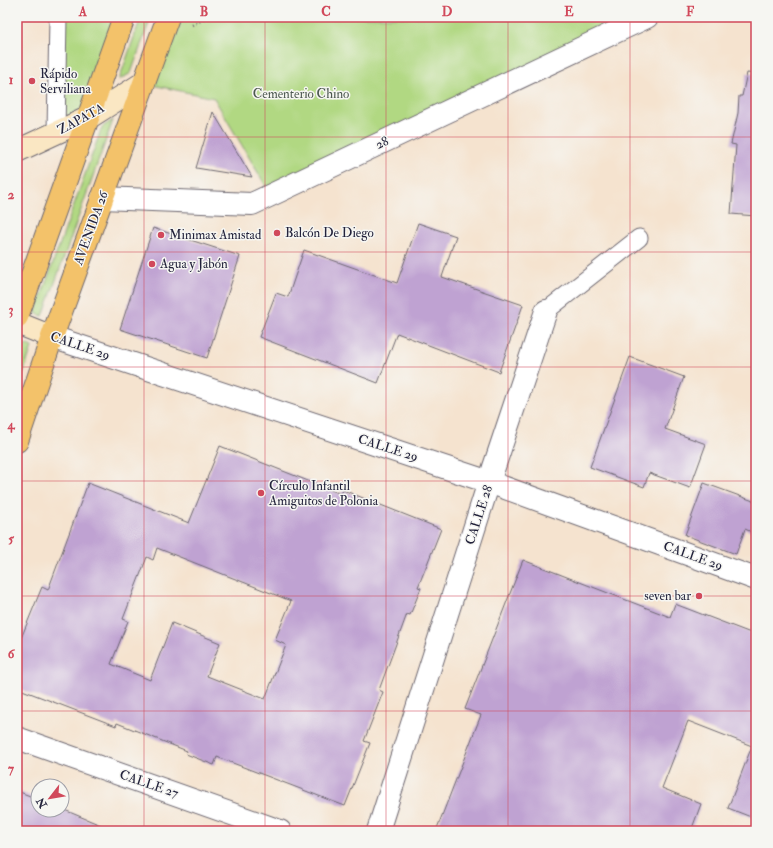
<svg xmlns="http://www.w3.org/2000/svg" width="773" height="848" font-family="'IM FELL Double Pica',serif">
	<style>
		.green { fill: #b1d882; stroke: #6a7d5e }
		.building { fill: #bfa2d2; fill-rule: evenodd }
		.lines { fill: none; stroke-linecap: round; stroke-linejoin: round }
		.lane-casing { stroke: #6c666f; stroke-width: 19 }
		.street-casing { stroke: #6c666f; stroke-width: 24 }
		.secondary-casing { stroke: #6c666f; stroke-width: 24 }
		.primary-casing { stroke: #6c666f; stroke-width: 24 }
		.path { stroke: #6c666f; stroke-width: 2.5; stroke-dasharray: 1 3; stroke-linecap: butt }
		.lane { stroke: #fff; stroke-width: 17 }
		.street { stroke: #fff; stroke-width: 22 }
		.secondary { stroke: #fae7c3; stroke-width: 22 }
		.primary { stroke: #f3c26a; stroke-width: 22 }
		.grid { fill: none; stroke: #d1495b; stroke-width: 1; stroke-opacity: 0.55 }
		.poi-dot { fill: #d1495b; stroke: #f6f6f2; stroke-width: 1.5 }
		.labels { text-anchor: middle; dominant-baseline: central; stroke-width: 3; stroke-linejoin: round; paint-order: stroke }
		.poi-label { font-size: 13px; fill: #22223b; stroke: #f6f6f2; text-anchor: start }
		.park-label { font-size: 13px; fill: #4d5950; stroke: #f6f6f2 }
		.street-label { font-size: 13px; fill: #22223b; stroke: #f6f6f2 }
		.neatline { fill: none; stroke: #d1495b; stroke-width: 1.5 }
		.grid-label { font-size: 13px; text-anchor: middle; font-weight: bold; fill: #d1495b }
	</style>
	<rect width="100%" height="100%" fill="#f6f6f2"/>
	<filter id="ink" filterUnits="userSpaceOnUse"><feTurbulence type="fractalNoise" baseFrequency=".025" numOctaves="2"/><feDisplacementMap in="SourceGraphic" scale="8" xChannelSelector="R" yChannelSelector="G"/><feConvolveMatrix kernelMatrix="1 2 1 2 8 2 1 2 1" color-interpolation-filters="sRGB"/></filter>
	<filter id="wash" filterUnits="userSpaceOnUse"><feTurbulence type="fractalNoise" baseFrequency=".012" numOctaves="4" result="noise"/><feDisplacementMap in="SourceGraphic" scale="16" xChannelSelector="R" yChannelSelector="G"/><feGaussianBlur stdDeviation="0.9" result="paint"/><feColorMatrix in="noise" values="0 0 0 0 0 0 0 0 0 0 0 0 0 0 0 0 0 1.4 0 .05"/><feComposite in="paint" operator="in"/></filter>
	<g filter="url(#wash)">
		<rect width="100%" height="100%" fill="#f5e3cf"/>
		<g class="green">
			<polygon points="58,17 124,17 90,117 56,132"/>
			<polygon points="141,17 151,17 131,73 119,80"/>
			<polygon points="168,17 646,17 270,193 214,98 143,83"/>
			<polygon points="113,120 43,316 35,313 102,127"/>
			<polygon points="25,344 32,347 17,391 17,367"/>
		</g>
		<g id="blocks">
			<g class="building">
				<polygon points="747,73 756,74 756,216 731,214 736,145 731,144 738,113 739,96 742,96"/>
				<polygon points="213,112 252,177 196,168"/>
				<polygon points="418,223 456,236 442,277 523,305 499,372 397,333 378,383 259,337 276,293 288,297 304,250 397,283"/>
				<polygon points="153,228 240,256 207,358 120,329"/>
				<polygon points="630,357 684,377 665,429 706,444 690,488 649,473 644,487 590,467"/>
				<path d="M220 446 341 494 343 490 441 529 418 587 421 588 410 615 407 614 379 690 383 692 364 741 370 743 345 806 217 757 214 765 186 754 187 751 117 723 116 726 17 688V648L42 587 48 590 88 483 189 523ZM157 548 291 601 275 640 286 645 265 699 207 676 220 643 172 623 150 680 111 664 128 621 123 619 147 557 153 560Z"/>
				<polygon points="704,483 756,502 756,534 745,529 736,554 685,535"/>
				<polygon points="523,560 670,617 675,604 756,635 756,819 728,808 752,746 688,721 662,788 701,804 691,831 436,831 481,715 465,709"/>
				<polygon points="17,791 38,799 38,810 62,809 115,831 17,831"/>
			</g>
		</g>
	</g>
	<g filter="url(#ink)">
		<use href="#blocks" fill-opacity="0" stroke="#6c666f" stroke-width="1"/>
		<g class="lines">
			<defs>
				<g id="lane">
					<polyline points="56,132 58,17"/>
					<polyline points="546,311 639,238"/>
				</g>
				<g id="street">
					<polyline points="102,198 252,204 647,17"/>
					<polyline points="52,337 489,482 756,579"/>
					<polyline points="17,738 280,831"/>
					<polyline points="378,831 489,482 546,311"/>
				</g>
				<g id="secondary">
					<polyline points="17,151 90,117 143,83"/>
					<polyline points="17,323 52,337"/>
				</g>
				<g id="primary">
					<polyline points="17,317 124,17"/>
					<polyline points="17,441 52,337 168,17"/>
				</g>
			</defs>
			<use href="#lane" class="lane-casing"/>
			<use href="#street" class="street-casing"/>
			<use href="#secondary" class="secondary-casing"/>
			<use href="#primary" class="primary-casing"/>
			<polyline class="path" points="192,25 209,17"/>
			<use href="#lane" class="lane"/>
			<use href="#street" class="street"/>
			<use href="#secondary" class="secondary"/>
			<use href="#primary" class="primary"/>
		</g>
	</g>
	<path class="grid" d="M144 17V831M265 17V831M386 17V831M508 17V831M630 17V831M17 137H756M17 252H756M17 367H756M17 481H756M17 596H756M17 711H756"/>
	<g class="poi-dot">
		<circle cx="32" cy="81" r="4"/>
		<circle cx="277" cy="233" r="4"/>
		<circle cx="161" cy="235" r="4"/>
		<circle cx="152" cy="264" r="4"/>
		<circle cx="261" cy="493" r="4"/>
		<circle cx="699" cy="596" r="4"/>
	</g>
	<g class="labels">
		<g class="poi-label">
			<text x="40" y="74">Rápido<tspan x="40" dy="15">Serviliana</tspan></text>
			<text x="285" y="233">Balcón De Diego</text>
			<text x="169" y="235">Minimax Amistad</text>
			<text x="160" y="264">Agua y Jabón</text>
			<text x="269" y="486">Círculo Infantil<tspan x="269" dy="15">Amiguitos de Polonia</tspan></text>
			<text x="691" y="596" text-anchor="end">seven bar</text>
		</g>
		<g class="park-label">
			<text x="301" y="94">Cementerio Chino</text>
		</g>
		<g class="street-label">
			<text transform="translate(81 119) rotate(-28)">ZAPATA</text>
			<text transform="translate(382 143) rotate(-25)">28</text>
			<text transform="translate(91 228) rotate(-70)">AVENIDA 26</text>
			<text transform="translate(80 346) rotate(19)">CALLE 29</text>
			<text transform="translate(388 448) rotate(18)">CALLE 29</text>
			<text transform="translate(479 515) rotate(-72)">CALLE 28</text>
			<text transform="translate(693 556) rotate(20)">CALLE 29</text>
			<text transform="translate(149 784) rotate(19)">CALLE 27</text>
		</g>
	</g>
	<rect width="773" height="848" fill="none" stroke="#f6f6f2" stroke-width="44"/>
	<g transform="translate(50 798) rotate(239)"><circle r="19" fill="#f6f6f2" stroke="#a1a1a9"/>
	<path d="M0-3L7 15L0 10L-7 15Z" fill="#d1495b"/>
	<text y="-6" font-size="11" font-weight="bold" text-anchor="middle" fill="#22223b">N</text>
	</g>
	<rect x="22" y="22" width="729" height="804" class="neatline"/>
	<g class="grid-label">
		<text x="83" y="16">A</text>
		<text x="204" y="16">B</text>
		<text x="326" y="16">C</text>
		<text x="447" y="16">D</text>
		<text x="569" y="16">E</text>
		<text x="690" y="16">F</text>
		<text x="11" y="84">1</text>
		<text x="11" y="199">2</text>
		<text x="11" y="314">3</text>
		<text x="11" y="429">4</text>
		<text x="11" y="543">5</text>
		<text x="11" y="658">6</text>
		<text x="11" y="773">7</text>
	</g>
</svg>
